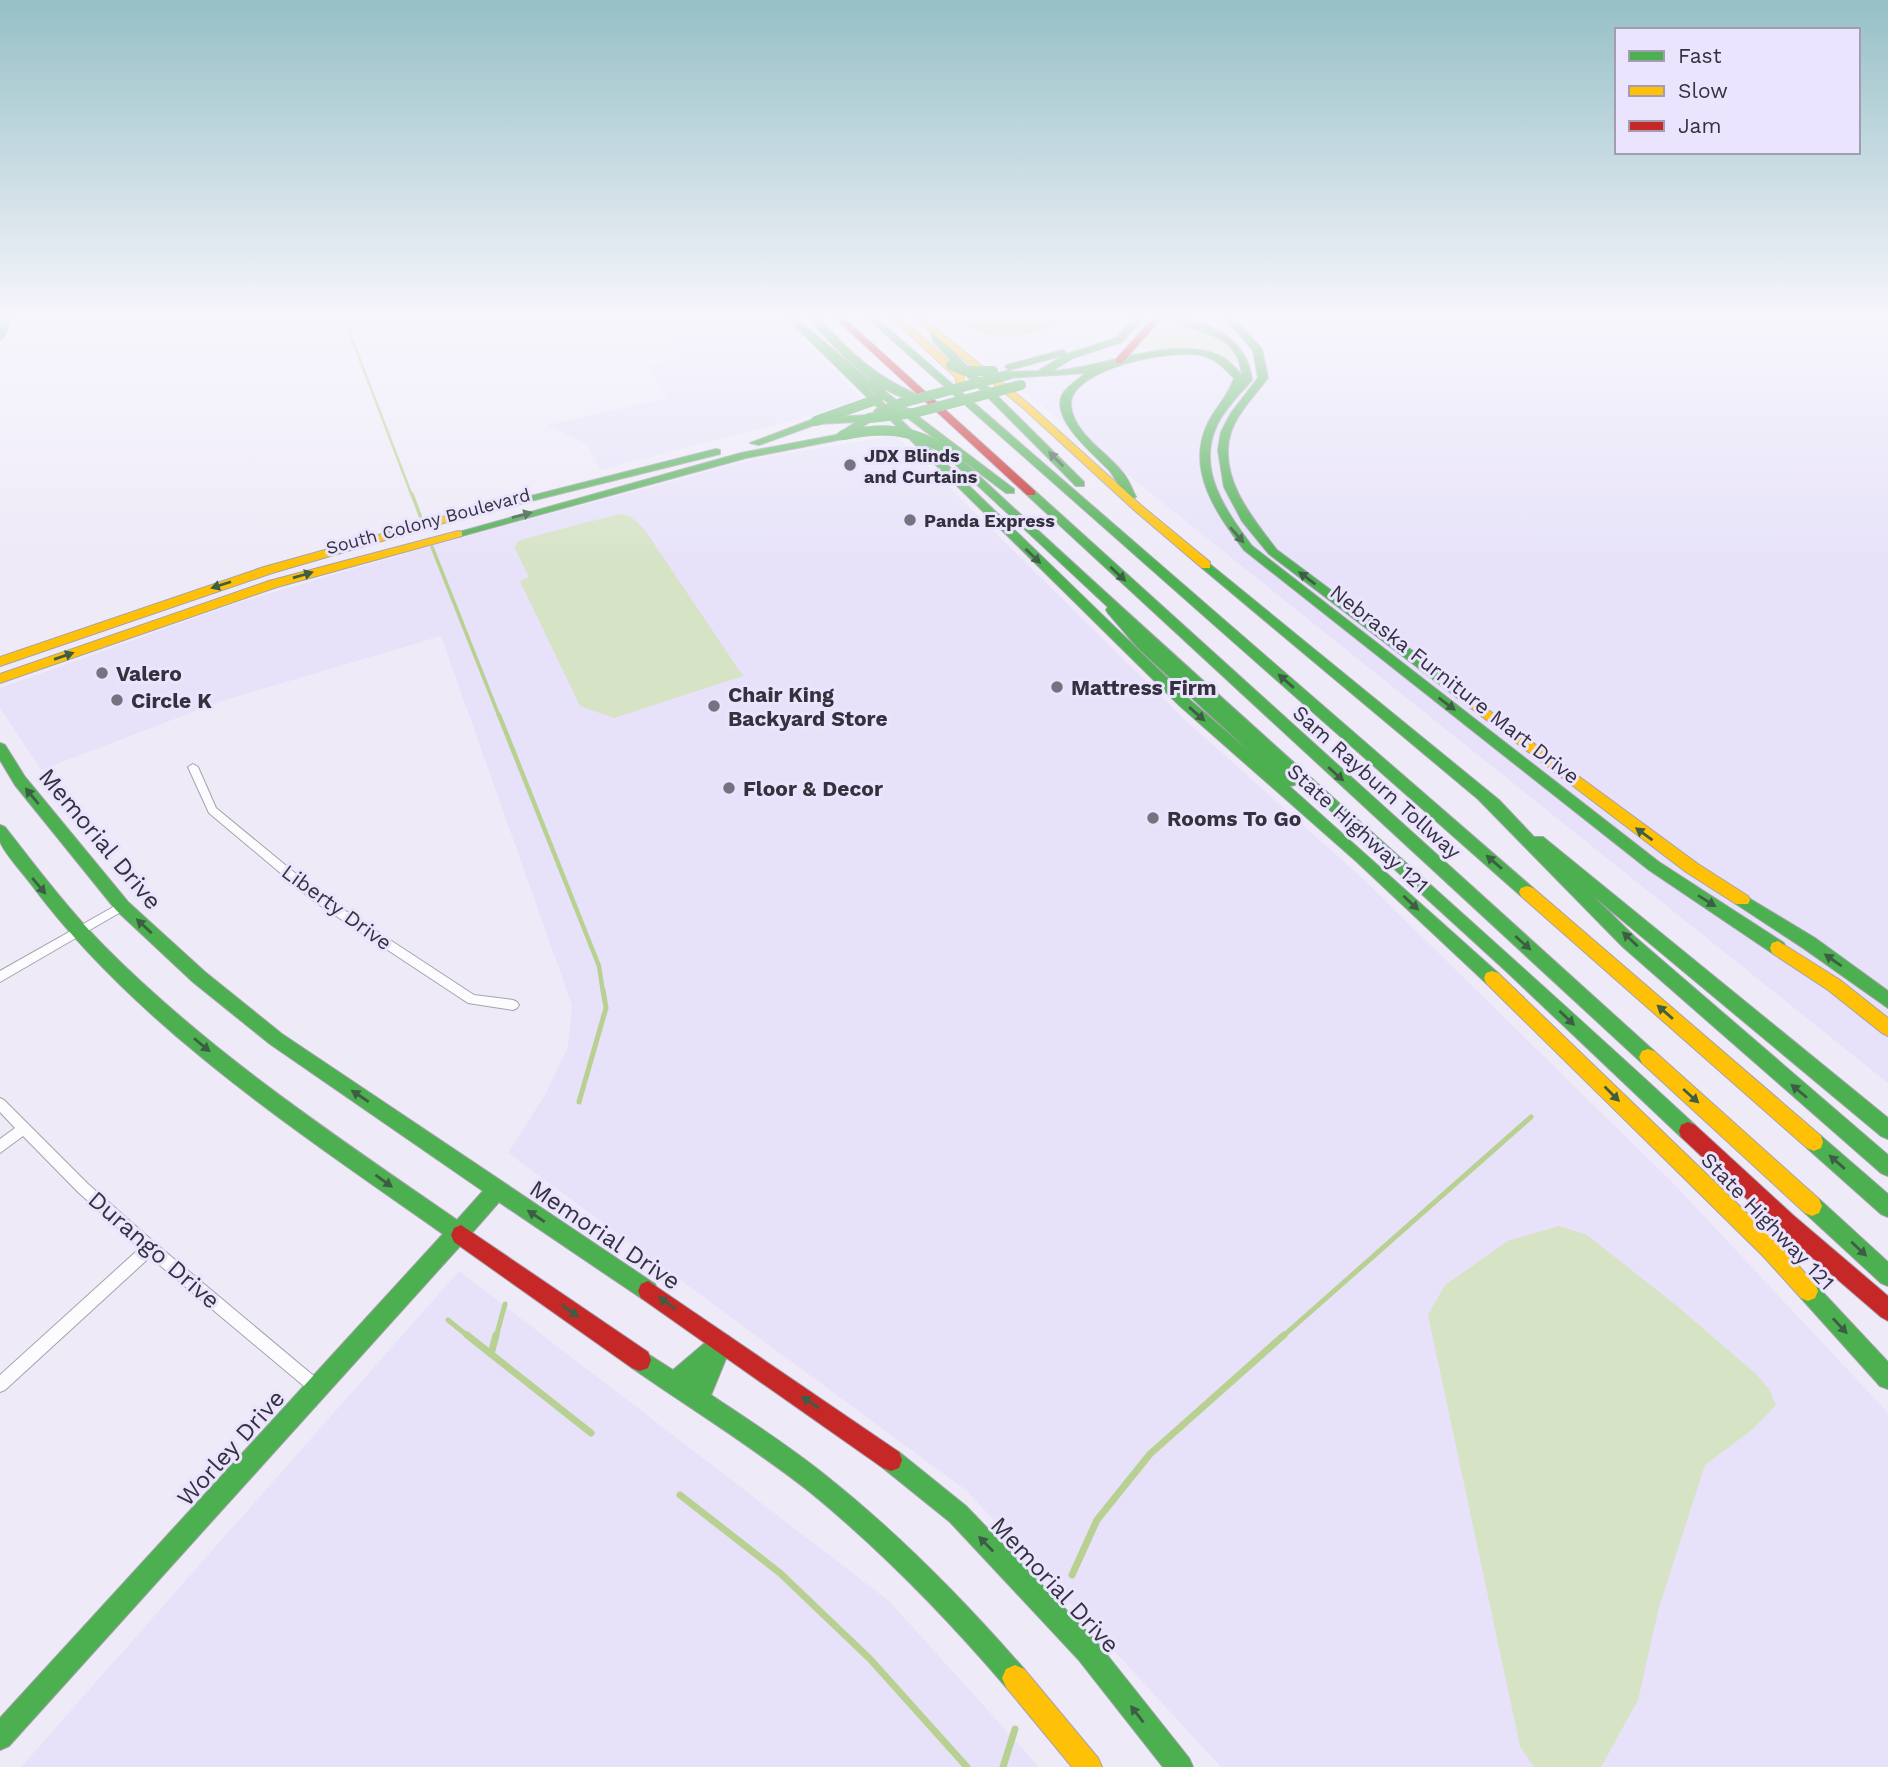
<svg xmlns="http://www.w3.org/2000/svg" width="1888" height="1767" font-family="'Work Sans',sans-serif">
	<style>
		.built { fill: #e7e2f9 }
		.green { fill: #d6e3c5 }
		.water { fill: #b8d192 }
		.lines { fill: none; stroke-linecap: round; stroke-linejoin: round }
		.stream-far4 { stroke: #b8d192; stroke-width: 2.5 }
		.stream-far3 { stroke: #b8d192; stroke-width: 3.5 }
		.stream-far2 { stroke: #b8d192; stroke-width: 4.5 }
		.stream-far1 { stroke: #b8d192; stroke-width: 5 }
		.stream { stroke: #b8d192; stroke-width: 7 }
		.street-casing { stroke: #a5a2ad; stroke-width: 2 }
		.fast-casing { stroke: #a5a2ad; stroke-width: 2 }
		.slow-casing { stroke: #a5a2ad; stroke-width: 2 }
		.jam-casing { stroke: #a5a2ad; stroke-width: 2 }
		.street { fill: #fcfcfe; fill-rule: evenodd }
		.fast { fill: #4caf50; fill-rule: evenodd }
		.slow { fill: #ffc107; fill-rule: evenodd }
		.jam { fill: #c62828; fill-rule: evenodd }
		.fast-bridge-casing { stroke: #a5a2ad; stroke-width: 10; stroke-linecap: butt }
		.fast-bridge { stroke: #4caf50; stroke-width: 10 }
		.oneway { fill: #3d5e44 }
		.poi-dot { fill: #76727f; stroke: #eae4fe; stroke-width: 2.5 }
		.labels { text-anchor: middle; dominant-baseline: central; stroke-width: 6; stroke-linejoin: round; paint-order: stroke }
		.far-poi-label { font-size: 18px; font-weight: bold; fill: #35323e; stroke: #eae4fe; text-anchor: start }
		.far-street-label { font-size: 18px; fill: #35323e; stroke: #eae4fe }
		.poi-label { font-size: 21px; font-weight: bold; fill: #35323e; stroke: #eae4fe; text-anchor: start }
		.street-label { font-size: 21px; fill: #35323e; stroke: #eae4fe }
		.near-street-label { font-size: 24px; fill: #35323e; stroke: #eae4fe }
	</style>
	<rect width="100%" height="100%" fill="#eeeaf8"/>
	<g class="built">
		<polygon points="653,318 783,318 862,399 816,414 600,470 587,444 547,425 668,398 647,365 679,358"/>
		<polygon points="932,318 1888,318 1888,1083"/>
		<polygon points="896,435 1184,719 1361,877 1674,1184 1888,1413 1888,1767 1221,1767 967,1491 508,1153 545,1095 568,1047 572,1005 441,636 219,702 41,770 0,708 0,688 237,603 435,545 751,460"/>
		<polygon points="459,1271 889,1601 1039,1767 21,1767"/>
	</g>
	<g class="green">
		<path d="M1164 320C1196 324 1231 337 1245 367L1224 357 1193 348 1138 349Z"/>
		<polygon points="619,514 630,516 644,529 743,676 614,718 580,706 520,581 529,577 514,547 520,540"/>
		<polygon points="1559,1226 1587,1235 1677,1306 1756,1374 1769,1389 1776,1405 1753,1429 1705,1465 1659,1607 1638,1700 1601,1767 1534,1767 1520,1746 1428,1315 1445,1285 1508,1241"/>
	</g>
	<path class="water" d="M960 318H1062V322C1036 337 980 346 960 318Z"/>
	<g class="lines">
		<polyline class="stream-far4" points="344,318 412,496"/>
		<g class="stream-far3">
			<polyline points="412,494 421,518"/>
			<polyline points="432,547 499,716"/>
		</g>
		<polyline class="stream-far2" points="499,715 599,966 603,992"/>
		<g class="stream-far1">
			<polyline points="579,1102 606,1008 603,990"/>
			<polyline points="448,1320 469,1337"/>
			<polyline points="496,1337 505,1304"/>
			<polyline points="1282,1337 1531,1117"/>
		</g>
		<g class="stream">
			<polyline points="467,1335 591,1433"/>
			<polyline points="491,1354 496,1335"/>
			<polyline points="680,1495 780,1573 870,1659 967,1767"/>
			<polyline points="1072,1575 1097,1520 1150,1454 1284,1335"/>
			<polyline points="1003,1767 1015,1729"/>
		</g>
		<defs>
			<g id="street">
				<polygon points="193,764 198,767 216,808 323,896 474,995 513,1000 517,1002 519,1005 517,1008 513,1010 468,1003 315,902 209,813 188,767"/>
				<polygon points="122,902 126,903 127,906 126,909 0,982 0,971"/>
				<polygon points="0,1098 4,1100 88,1184 155,1243 321,1382 323,1387 321,1392 316,1394 311,1392 150,1257 5,1390 0,1392 0,1375 140,1248 78,1192 23,1136 0,1153 0,1139 15,1128 0,1112"/>
			</g>
			<g id="fast">
				<polygon points="4,318 12,318 4,337 0,340 0,326"/>
				<path d="M787 318H796L866 377 1014 489V493H1006L962 460C1202 685 1453 901 1695 1125L1697 1131 1695 1137 1688 1140 1681 1137 1506 971 1296 779 1295 785 1289 786 1498 973 1500 978 1498 983 1492 985 1486 983 1356 861 1180 706ZM866 386 947 448 942 451 943 453 1108 607 1106 610 1108 613 1138 648 1249 751 1190 700Z"/>
				<path d="M809 318H818C850 352 880 382 925 397V401C885 404 832 346 809 318Z"/>
				<polygon points="867,318 876,318 1533,888 1535,892 1533,896 1521,896"/>
				<path d="M1135 318H1144L1122 342 1073 358 1052 371C1102 369 1183 330 1227 360 1232 364 1237 370 1242 375 1237 329 1195 335 1166 318 1206 318 1247 337 1252 380 1240 394 1227 406 1218 423 1195 468 1225 510 1252 546L1659 862 1784 943 1786 948 1784 953 1778 955 1772 953 1649 870 1244 550C1217 514 1185 470 1208 423 1217 405 1228 397 1234 378 1225 369 1217 360 1205 356 1176 347 1065 369 1071 407 1075 435 1107 452 1123 473 1129 480 1132 489 1136 497L1131 500C1121 496 1117 479 1109 470 1094 454 1051 420 1062 395 1066 387 1079 379 1086 373L1008 378 1003 375 1008 372 1038 371 1064 355 1010 370 1005 367 1007 365 1063 350 1067 354 1116 338Z"/>
				<path d="M1224 318H1233L1262 349 1268 378C1255 395 1238 412 1231 432 1217 476 1252 518 1277 550L1477 699 1479 702 1477 705H1467L1269 554 1242 521 1224 487 1218 450 1221 432 1231 413 1258 378 1253 350Z"/>
				<polygon points="929,327 935,327 941,340 1084,482 1084,486 1076,486 934,343"/>
				<polygon points="869,415 874,418 873,420 843,439 746,458 458,537 452,534 741,453 836,435 856,422 817,424 759,445 750,443 816,418"/>
				<polygon points="716,449 720,450 720,454 450,521 444,518"/>
				<polygon points="1027,491 1035,491 1654,1051 1657,1057 1654,1063 1648,1065 1642,1063 1027,495"/>
				<polygon points="1206,561 1499,800 1534,837 1543,837 1888,1118 1888,1139 1881,1136 1592,895 1635,937 1888,1155 1888,1176 1881,1173 1623,947 1478,799 1202,568 1202,562"/>
				<path d="M0 743 5 745 25 777 128 902 205 972 282 1034 655 1284 658 1291 655 1298 648 1301 641 1298 499 1202 471 1234 468 1242 461 1245 9 1746 0 1750V1718L443 1234C301 1134 136 1026 31 884 24 874 3 852 0 841 0 837 0 830 0 825L5 827C37 868 68 909 104 946 209 1052 334 1135 457 1220L483 1191 270 1044 193 982 116 910 15 785 0 760Z"/>
				<polygon points="1742,894 1815,938 1888,991 1888,1008 1803,948 1736,904 1734,900 1736,896"/>
				<polygon points="1814,1133 1821,1136 1888,1194 1888,1217 1881,1214 1807,1148 1805,1142 1807,1136"/>
				<polygon points="1812,1196 1819,1199 1888,1262 1888,1286 1881,1283 1805,1213 1802,1206 1805,1199"/>
				<polygon points="1808,1281 1815,1284 1888,1362 1888,1389 1880,1386 1801,1298 1798,1291 1801,1284"/>
				<path d="M721 1333 729 1336 732 1344 711 1395C750 1421 789 1446 825 1475 898 1533 963 1599 1024 1669L1028 1678 1024 1687 1015 1691 1006 1687C946 1617 882 1551 810 1492 753 1447 691 1409 632 1368L629 1360 632 1352 640 1349 673 1370 713 1336Z"/>
				<polygon points="891,1449 899,1452 966,1506 1096,1641 1189,1758 1193,1767 1163,1767 1078,1659 950,1522 883,1468 880,1460 883,1452"/>
			</g>
			<g id="slow">
				<polygon points="892,318 901,318 964,375 963,391 957,391 956,378"/>
				<polygon points="914,318 923,318 1029,404 1142,506 1210,562 1210,568 1202,568 1134,510 1023,408"/>
				<polygon points="450,515 454,516 454,520 272,573 0,666 0,657 264,567"/>
				<polygon points="458,531 462,532 462,536 277,587 0,683 0,674 269,581"/>
				<polygon points="1472,698 1698,864 1748,896 1750,900 1748,904 1736,904 1686,872 1467,705 1465,702"/>
				<polygon points="1527,886 1533,888 1821,1136 1823,1142 1821,1148 1814,1151 1807,1148 1521,896 1519,892 1521,888"/>
				<polygon points="1778,941 1840,980 1888,1018 1888,1036 1882,1033 1828,990 1772,953 1770,948 1772,943"/>
				<polygon points="1492,971 1498,973 1778,1243 1815,1284 1818,1291 1815,1298 1808,1301 1801,1298 1764,1257 1486,983 1484,978 1486,973"/>
				<polygon points="1648,1049 1654,1051 1819,1199 1822,1206 1819,1213 1812,1216 1805,1213 1642,1063 1639,1057 1642,1051"/>
				<polygon points="1015,1665 1024,1669 1098,1758 1102,1767 1072,1767 1006,1687 1002,1678 1006,1669"/>
			</g>
			<g id="jam">
				<polygon points="835,318 844,318 1035,491 1035,495 1027,495"/>
				<polygon points="1153,318 1162,318 1122,363 1116,363 1116,359"/>
				<polygon points="1688,1122 1695,1125 1793,1215 1888,1296 1888,1321 1881,1317 1779,1229 1681,1137 1679,1131 1681,1125"/>
				<polygon points="461,1225 648,1352 651,1360 648,1368 640,1371 632,1368 454,1242 451,1235 454,1228"/>
				<polygon points="648,1281 899,1452 902,1460 899,1468 891,1471 883,1468 641,1298 638,1291 641,1284"/>
			</g>
		</defs>
		<use href="#street" class="street-casing"/>
		<use href="#fast" class="fast-casing"/>
		<use href="#slow" class="slow-casing"/>
		<use href="#jam" class="jam-casing"/>
		<use href="#street" class="street"/>
		<use href="#fast" class="fast"/>
		<use href="#slow" class="slow"/>
		<use href="#jam" class="jam"/>
		<defs>
			<g id="fast-bridge">
				<polyline points="951,365 966,371 993,371"/>
				<polyline points="878,413 901,403 1008,375"/>
				<polyline points="869,418 914,413 1021,385"/>
				<polyline points="816,421 878,399 881,389 875,380"/>
				<path d="M843 435C884 427 911 428 947 451"/>
			</g>
		</defs>
		<use href="#fast-bridge" class="fast-bridge-casing"/>
		<use href="#fast-bridge" class="fast-bridge"/>
	</g>
	<defs><path id="oneway-solid" d="M-6-.8H1V-3.2L6.5 0L1 3.2V.8H-6Z" transform="scale(1.75)"/></defs>
	<g class="oneway">
		<use href="#oneway-solid" transform="translate(1056 459) rotate(-135)"/>
		<use href="#oneway-solid" transform="translate(522 515) rotate(-15)"/>
		<use href="#oneway-solid" transform="translate(1237 535) rotate(49)"/>
		<use href="#oneway-solid" transform="translate(1033 556) rotate(44)"/>
		<use href="#oneway-solid" transform="translate(1118 574) rotate(43)"/>
		<use href="#oneway-solid" transform="translate(303 575) rotate(-16)"/>
		<use href="#oneway-solid" transform="translate(1307 578) rotate(-143)"/>
		<use href="#oneway-solid" transform="translate(221 585) rotate(162)"/>
		<use href="#oneway-solid" transform="translate(64 656) rotate(-19)"/>
		<use href="#oneway-solid" transform="translate(1286 681) rotate(-139)"/>
		<use href="#oneway-solid" transform="translate(1447 704) rotate(37)"/>
		<use href="#oneway-solid" transform="translate(1197 714) rotate(41)"/>
		<use href="#oneway-solid" transform="translate(1336 774) rotate(42)"/>
		<use href="#oneway-solid" transform="translate(32 796) rotate(-129)"/>
		<use href="#oneway-solid" transform="translate(1644 834) rotate(-144)"/>
		<use href="#oneway-solid" transform="translate(1494 862) rotate(-139)"/>
		<use href="#oneway-solid" transform="translate(39 886) rotate(50)"/>
		<use href="#oneway-solid" transform="translate(1707 901) rotate(32)"/>
		<use href="#oneway-solid" transform="translate(1411 903) rotate(43)"/>
		<use href="#oneway-solid" transform="translate(144 926) rotate(-137)"/>
		<use href="#oneway-solid" transform="translate(1630 939) rotate(-137)"/>
		<use href="#oneway-solid" transform="translate(1523 943) rotate(42)"/>
		<use href="#oneway-solid" transform="translate(1833 960) rotate(-145)"/>
		<use href="#oneway-solid" transform="translate(1665 1012) rotate(-139)"/>
		<use href="#oneway-solid" transform="translate(1567 1018) rotate(44)"/>
		<use href="#oneway-solid" transform="translate(202 1045) rotate(40)"/>
		<use href="#oneway-solid" transform="translate(1799 1091) rotate(-140)"/>
		<use href="#oneway-solid" transform="translate(1612 1094) rotate(45)"/>
		<use href="#oneway-solid" transform="translate(360 1096) rotate(-146)"/>
		<use href="#oneway-solid" transform="translate(1691 1096) rotate(42)"/>
		<use href="#oneway-solid" transform="translate(1837 1162) rotate(-139)"/>
		<use href="#oneway-solid" transform="translate(384 1181) rotate(36)"/>
		<use href="#oneway-solid" transform="translate(536 1216) rotate(-146)"/>
		<use href="#oneway-solid" transform="translate(1859 1249) rotate(43)"/>
		<use href="#oneway-solid" transform="translate(667 1303) rotate(-144)"/>
		<use href="#oneway-solid" transform="translate(570 1311) rotate(35)"/>
		<use href="#oneway-solid" transform="translate(1840 1326) rotate(47)"/>
		<use href="#oneway-solid" transform="translate(810 1402) rotate(-147)"/>
		<use href="#oneway-solid" transform="translate(986 1544) rotate(-134)"/>
		<use href="#oneway-solid" transform="translate(1137 1714) rotate(-128)"/>
	</g>
	<linearGradient id="sky" x2="0" y2="1"><stop stop-color="#95c0c6"/><stop offset="0.56" stop-color="#f7f6fc"/><stop offset="1" stop-color="#f7f6fc" stop-opacity="0"/></linearGradient>
	<rect width="1888" height="565" fill="url(#sky)"/>
	<g class="poi-dot">
		<circle cx="850" cy="465" r="7"/>
		<circle cx="910" cy="520" r="7"/>
		<circle cx="102" cy="673" r="7"/>
		<circle cx="1057" cy="687" r="7"/>
		<circle cx="117" cy="700" r="7"/>
		<circle cx="714" cy="706" r="7"/>
		<circle cx="729" cy="788" r="7"/>
		<circle cx="1153" cy="818" r="7"/>
	</g>
	<g class="labels">
		<g class="far-poi-label">
			<text x="864" y="455">JDX Blinds<tspan x="864" dy="21">and Curtains</tspan></text>
			<text x="924" y="520">Panda Express</text>
		</g>
		<g class="far-street-label">
			<text transform="translate(428 521) rotate(-15)">South Colony Boulevard</text>
		</g>
		<g class="poi-label">
			<text x="116" y="673">Valero</text>
			<text x="1071" y="687">Mattress Firm</text>
			<text x="728" y="694">Chair King<tspan x="728" dy="24">Backyard Store</tspan></text>
			<text x="131" y="700">Circle K</text>
			<text x="743" y="788">Floor &amp; Decor</text>
			<text x="1167" y="818">Rooms To Go</text>
		</g>
		<g class="street-label">
			<text transform="translate(1455 684) rotate(38)">Nebraska Furniture Mart Drive</text>
			<text transform="translate(1377 782) rotate(42)">Sam Rayburn Tollway</text>
			<text transform="translate(1358 828) rotate(42)">State Highway 121</text>
			<text transform="translate(337 907) rotate(36)">Liberty Drive</text>
			<text transform="translate(1768 1221) rotate(46)">State Highway 121</text>
		</g>
		<g class="near-street-label">
			<text transform="translate(100 839) rotate(50)">Memorial Drive</text>
			<text transform="translate(605 1235) rotate(34)">Memorial Drive</text>
			<text transform="translate(154 1250) rotate(41)">Durango Drive</text>
			<text transform="translate(231 1448) rotate(-48)">Worley Drive</text>
			<text transform="translate(1055 1585) rotate(47)">Memorial Drive</text>
		</g>
	</g>
	<rect x="1615" y="28" width="245" height="126" fill="#eae4fe" stroke="#a29db1" stroke-width="2"/>
	<rect x="1629" y="51" width="35" height="10" fill="#4caf50" stroke="#a29db1" stroke-width="2"/>
	<text x="1678" y="63" font-size="21" fill="#35323e">Fast</text>
	<rect x="1629" y="86" width="35" height="10" fill="#ffc107" stroke="#a29db1" stroke-width="2"/>
	<text x="1678" y="98" font-size="21" fill="#35323e">Slow</text>
	<rect x="1629" y="121" width="35" height="10" fill="#c62828" stroke="#a29db1" stroke-width="2"/>
	<text x="1678" y="133" font-size="21" fill="#35323e">Jam</text>
</svg>
